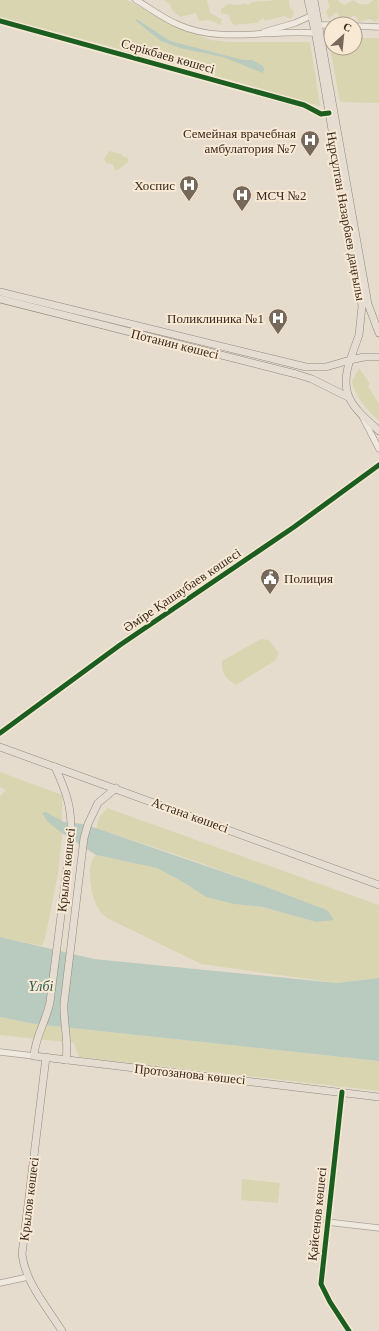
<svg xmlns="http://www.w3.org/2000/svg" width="379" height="1331" font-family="'Times New Roman',serif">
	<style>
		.green { fill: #d9d5b0 }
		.water { fill: #b9cabe }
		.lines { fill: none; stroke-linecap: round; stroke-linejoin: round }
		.minor-casing { stroke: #aba196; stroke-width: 7 }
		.major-casing { stroke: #91877d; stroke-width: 8 }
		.minor { stroke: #eee8df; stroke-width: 5.5 }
		.major { stroke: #e5ddd1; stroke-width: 7 }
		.cycleway-casing { stroke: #f7e9d3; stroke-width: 8 }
		.cycleway { stroke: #1b5e20; stroke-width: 5 }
		.labels { text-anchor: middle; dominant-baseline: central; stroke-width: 4; stroke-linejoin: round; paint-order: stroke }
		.street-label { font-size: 13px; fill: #3b291e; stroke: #f7e9d3 }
		.poi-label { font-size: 13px; fill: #3b291e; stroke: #f7e9d3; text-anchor: end }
		.water-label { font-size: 14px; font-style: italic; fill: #2c5b53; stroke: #f7e9d3 }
	</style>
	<rect width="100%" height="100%" fill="#e6dcce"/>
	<g class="green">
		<polygon points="0,0 127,0 169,23 211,40 228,42 310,42 320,106 182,66 0,17"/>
		<polygon points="163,0 207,0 210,13 222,19 220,25 210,20 199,21 196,13 180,17 172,10 170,4"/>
		<polygon points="277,0 289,0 290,8 294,12 291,19 285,16 265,21 263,18 257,23 234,25 230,20 229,15 221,13 221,9 228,4 239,5 245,3 249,5 252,2"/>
		<path d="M327 0H337L344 5 354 0C358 5 369 7 373 0H378L379 18 376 22 369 19 359 22 355 15 348 19 341 20 337 12 329 18 326 12 330 6Z"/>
		<polygon points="328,37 331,37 331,48 355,48 355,38 379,38 379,103 340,102"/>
		<polygon points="109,151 121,154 124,157 128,158 128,162 118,170 115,170 112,164 106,163 104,159"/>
		<path d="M359 368 370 384 368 386 379 404V421C367 409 356 399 352 381Z"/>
		<path d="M261 639 269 640 279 653 276 660 236 685C226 679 221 674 222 661Z"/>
		<polygon points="0,772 62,795 62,837 58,874 45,939 42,946 0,937 0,796 6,790 0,787"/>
		<path d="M107 808 379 905V978L337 983 201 964 107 918C104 915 100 912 98 908 91 897 85 865 96 855L157 868 183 882 206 897 234 904 263 907 316 922 329 915 327 910C251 881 174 852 96 829L99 817Z"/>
		<polygon points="0,1017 35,1024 379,1061 379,1091 79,1057 74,1043 0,1035"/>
		<polygon points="242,1179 280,1183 278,1203 241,1200"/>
	</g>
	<g class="water">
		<polygon points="135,18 170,41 243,60 252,60 263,66 264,69 263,73 223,57 180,48 161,41 137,22"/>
		<polygon points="46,812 64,822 84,824 261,885 327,910 334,920 316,922 263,907 234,904 206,897 183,882 157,868 96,855 59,831 47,821 42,813"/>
		<polygon points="0,937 94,959 337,983 379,978 379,1061 35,1024 0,1017"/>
	</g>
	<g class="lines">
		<defs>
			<g id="minor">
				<path d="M136 0C150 8 164 19 179 25 221 44 271 29 315 33"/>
				<polyline points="0,21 304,105 321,114 329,113"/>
				<polyline points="320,25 331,25"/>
				<polyline points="355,26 379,27"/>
				<polyline points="264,32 295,23 311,16"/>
				<polyline points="363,418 379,449"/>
				<polyline points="0,733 120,645 294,527 379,465"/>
				<polyline points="0,1052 34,1056"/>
				<polyline points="342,1092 321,1284 330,1302 349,1331"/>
				<polyline points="327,1222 379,1228"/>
				<polyline points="0,1283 28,1277"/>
			</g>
			<g id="major">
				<polyline points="314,0 368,304 379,333"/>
				<polyline points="0,292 306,367 326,367 350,360 359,335 362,306 316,36 308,0"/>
				<polyline points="0,299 296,374 312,379 348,397"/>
				<path d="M379 357H364L350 360C338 396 354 408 379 431"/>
				<polyline points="0,747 379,885"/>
				<path d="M55 767C67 793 72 808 71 837L50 1002C46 1022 35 1037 34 1056L379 1097"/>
				<path d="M46 1057 22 1254C25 1282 47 1307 62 1331"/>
				<path d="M66 1060C69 1041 63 1022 64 1003L84 838 88 824 98 803 116 788"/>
			</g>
		</defs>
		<use href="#minor" class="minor-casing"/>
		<use href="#major" class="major-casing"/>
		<use href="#minor" class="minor"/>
		<use href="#major" class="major"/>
		<defs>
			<g id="cycleway">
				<polyline points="0,21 304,105 321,114 329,113"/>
				<polyline points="0,733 120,645 294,527 379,465"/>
				<polyline points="342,1092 321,1284 330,1302 349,1331"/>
			</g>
		</defs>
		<use href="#cycleway" class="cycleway-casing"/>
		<use href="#cycleway" class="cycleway"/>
	</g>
	<defs>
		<symbol id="hospital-pin" viewBox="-11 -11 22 30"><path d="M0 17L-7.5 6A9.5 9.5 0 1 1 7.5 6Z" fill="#77685c" stroke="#f7e9d3"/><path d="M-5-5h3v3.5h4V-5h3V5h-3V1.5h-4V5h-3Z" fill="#fff"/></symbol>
		<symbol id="civic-pin" viewBox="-11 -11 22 30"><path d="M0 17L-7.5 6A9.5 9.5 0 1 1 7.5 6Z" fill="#77685c" stroke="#f7e9d3"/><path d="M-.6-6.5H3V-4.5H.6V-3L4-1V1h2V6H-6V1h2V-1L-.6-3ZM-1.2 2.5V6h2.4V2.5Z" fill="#fff"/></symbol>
	</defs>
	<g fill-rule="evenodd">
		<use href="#hospital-pin" x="299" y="129" width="22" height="30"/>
		<use href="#hospital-pin" x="178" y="174" width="22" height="30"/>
		<use href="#hospital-pin" x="231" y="184" width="22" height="30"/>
		<use href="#hospital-pin" x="267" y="307" width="22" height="30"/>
		<use href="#civic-pin" x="259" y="567" width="22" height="30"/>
	</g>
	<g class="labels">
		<g class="street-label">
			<text transform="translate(168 56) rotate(16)">Серікбаев көшесі</text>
			<text transform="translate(346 216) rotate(80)">Нұрсұлтан Назарбаев даңғылы</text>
			<text transform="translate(175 344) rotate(14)">Потанин көшесі</text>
			<text transform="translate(182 590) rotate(-34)">Әміре Қашаубаев көшесі</text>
			<text transform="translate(190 815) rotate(20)">Астана көшесі</text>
			<text transform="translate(66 870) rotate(-84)">Крылов көшесі</text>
			<text transform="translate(190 1074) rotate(6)">Протозанова көшесі</text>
			<text transform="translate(29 1199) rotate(-83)">Крылов көшесі</text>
			<text transform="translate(317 1214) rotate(-84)">Қайсенов көшесі</text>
		</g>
		<g class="poi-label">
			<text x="296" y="133">Семейная врачебная<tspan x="296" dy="15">амбулатория №7</tspan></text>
			<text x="175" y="185">Хоспис</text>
			<text x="256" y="195" text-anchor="start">МСЧ №2</text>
			<text x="264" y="318">Поликлиника №1</text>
			<text x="284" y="578" text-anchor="start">Полиция</text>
		</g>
		<g class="water-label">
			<text x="41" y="986">Үлбі</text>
		</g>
	</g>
	<g transform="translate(343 36) rotate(27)"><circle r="19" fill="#f7e9d3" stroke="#ac9c8b"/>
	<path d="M0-3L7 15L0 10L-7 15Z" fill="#77685c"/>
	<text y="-6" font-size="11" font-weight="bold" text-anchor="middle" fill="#3b291e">С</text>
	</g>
</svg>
